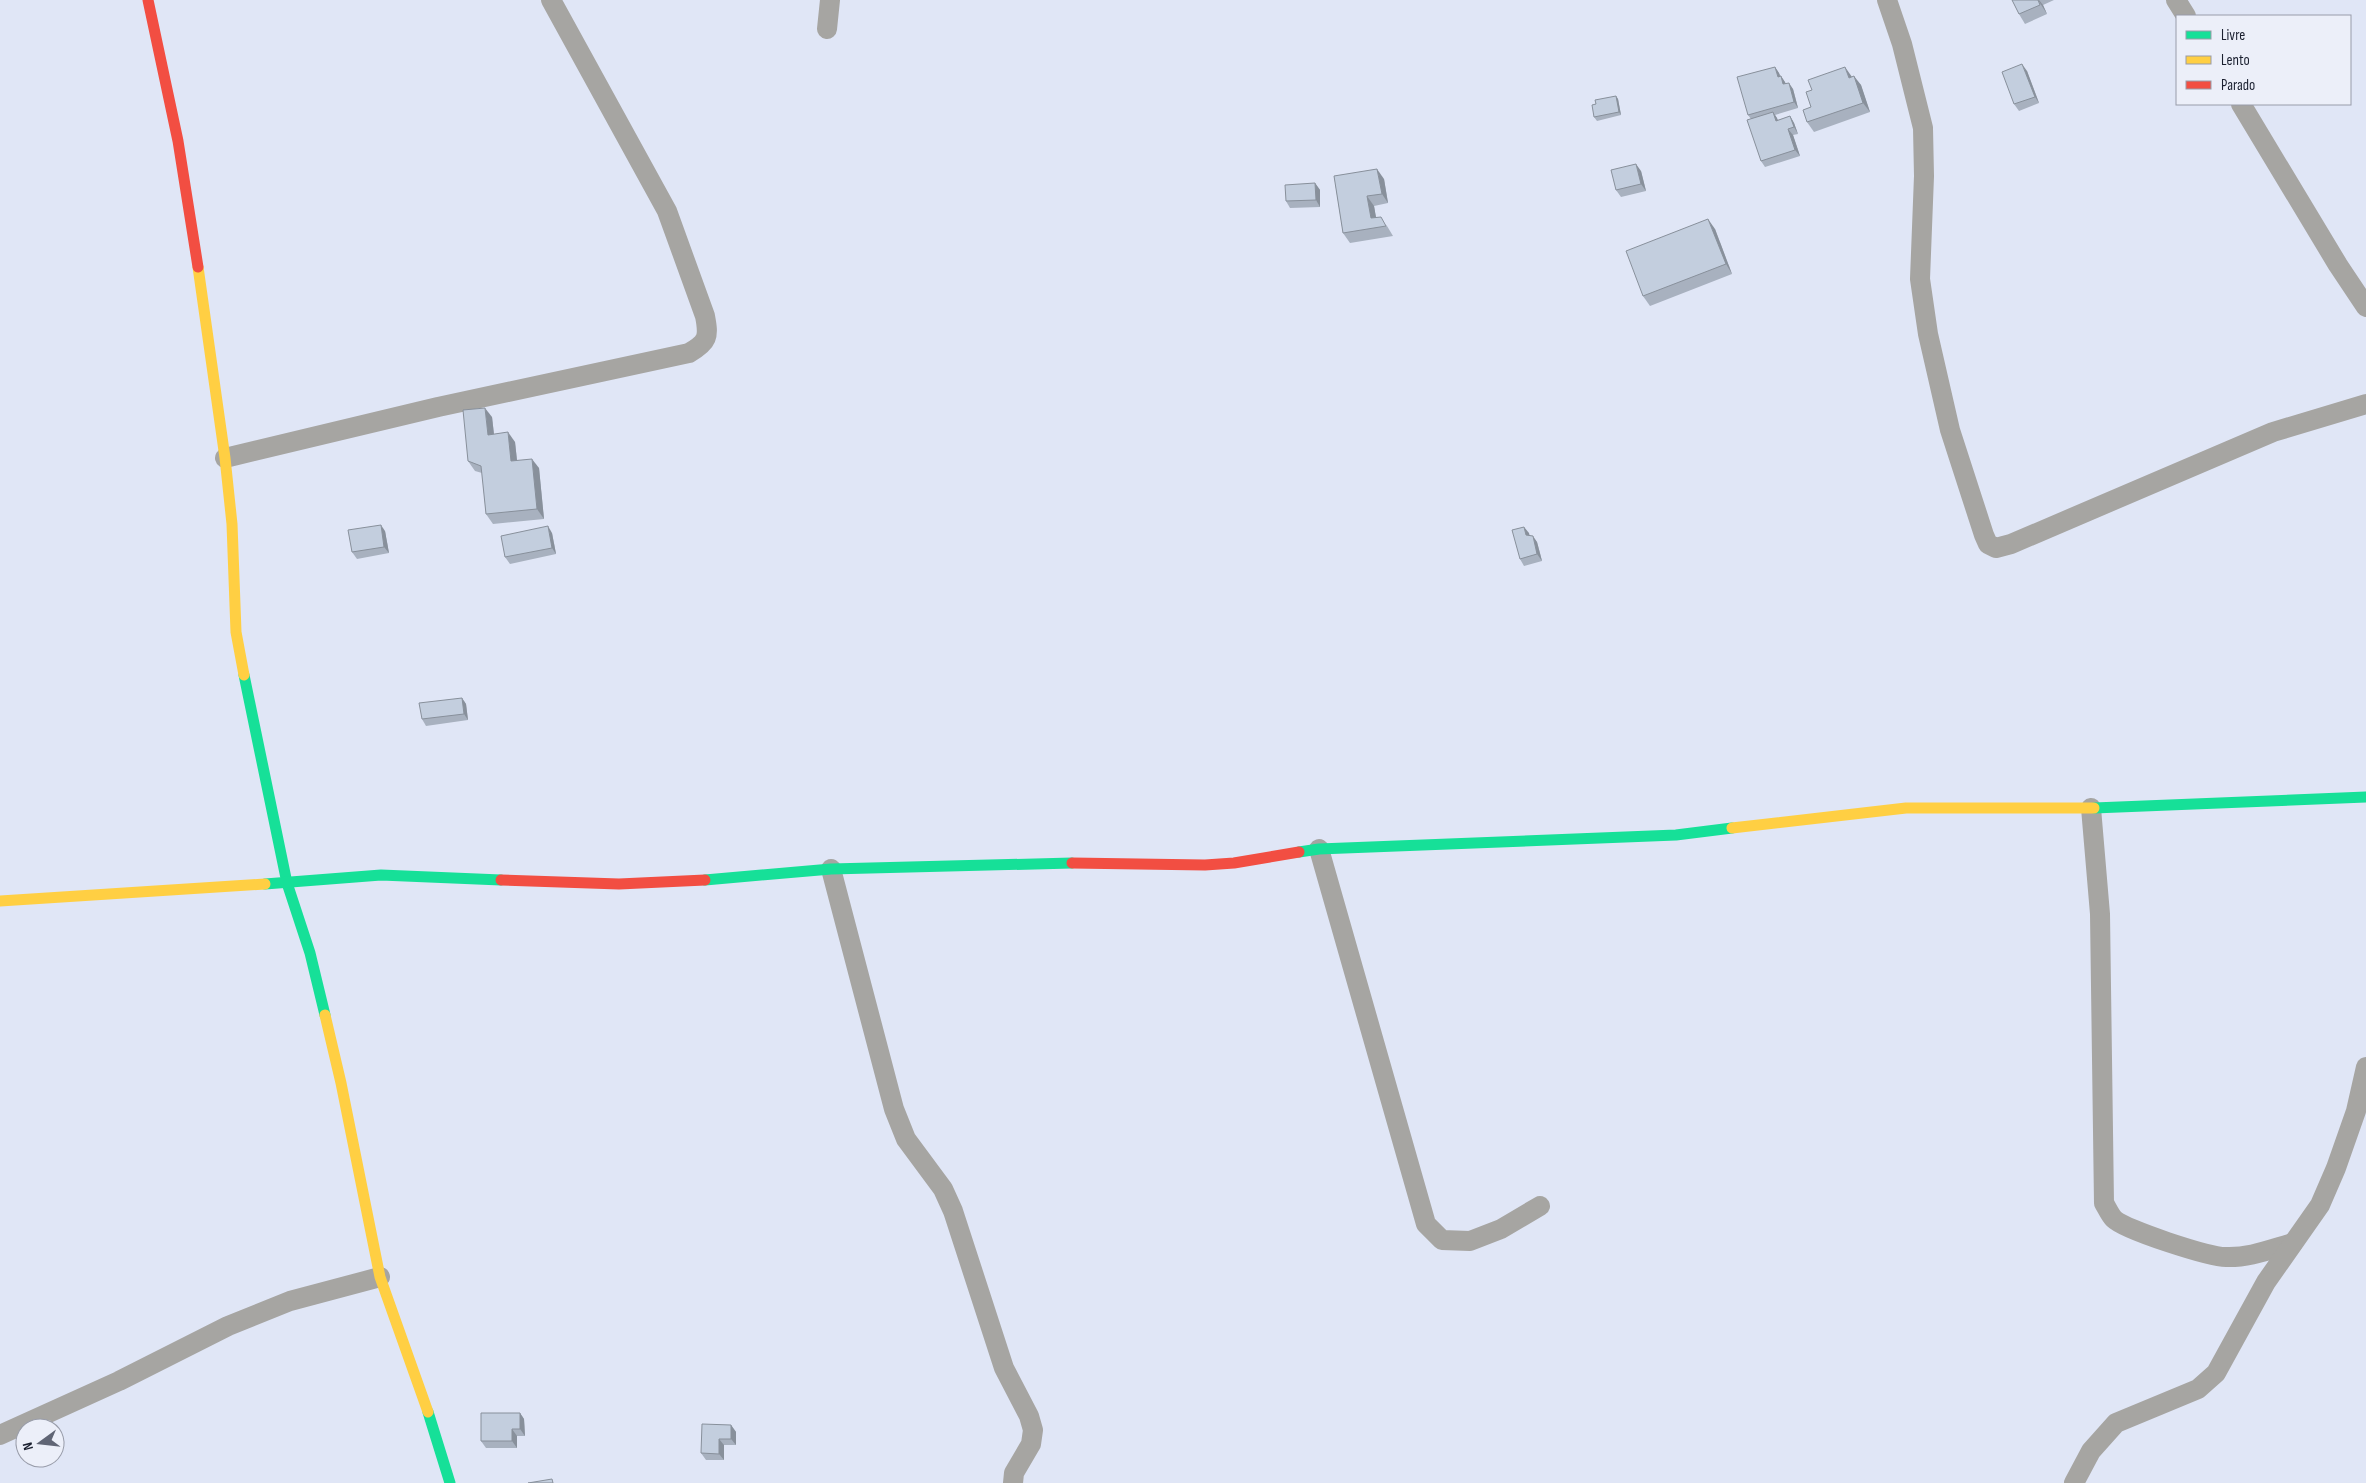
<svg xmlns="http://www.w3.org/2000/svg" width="2366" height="1483" font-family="'Sofia Sans Condensed',sans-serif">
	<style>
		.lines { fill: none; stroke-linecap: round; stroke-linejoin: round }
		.street { stroke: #a6a5a2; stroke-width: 20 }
		.fast { stroke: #16e098; stroke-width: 11 }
		.slow { stroke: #ffcf43; stroke-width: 11 }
		.jam { stroke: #f24e42; stroke-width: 11 }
		.wall { fill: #a8b1bf }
		.shaded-wall { fill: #88909b }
		.building { fill: #c3cede; stroke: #88909b }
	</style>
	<rect width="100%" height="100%" fill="#e0e6f6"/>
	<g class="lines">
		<g class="street">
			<polyline points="1887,0 1902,44 1923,128 1924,176 1920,279 1928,334 1950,430 1984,535 1988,544 1996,548 2011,544 2273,432 2366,404"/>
			<polyline points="2176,0 2186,16"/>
			<polyline points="827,29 830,0"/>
			<polyline points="2241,104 2338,265 2366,307"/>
			<path d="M225 458 438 407 689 353C708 342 709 337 705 316L667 211 551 0"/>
			<path d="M2091 808 2100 914 2104 1203C2107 1208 2110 1215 2114 1219 2125 1230 2209 1257 2226 1257 2249 1258 2271 1249 2293 1243"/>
			<polyline points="1319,849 1426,1224 1442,1240 1470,1241 1501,1229 1540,1206"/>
			<polyline points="831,869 894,1109 906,1139 943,1189 953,1211 1004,1368 1029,1416 1033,1430 1031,1444 1014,1473 1013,1483"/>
			<polyline points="0,1435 119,1381 228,1326 290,1301 380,1277"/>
			<polyline points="2074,1483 2091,1451 2116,1423 2198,1389 2216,1373 2266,1282 2320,1205 2336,1168 2356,1111 2366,1067"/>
		</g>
		<g class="fast">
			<polyline points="244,675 287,883 310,953 325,1015"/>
			<polyline points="2094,808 2366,797"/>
			<polyline points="1299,852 1319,849 1676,835 1732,828"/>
			<polyline points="705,880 831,869 1072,863"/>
			<polyline points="265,884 381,875 501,880"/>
			<polyline points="428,1412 450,1483"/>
		</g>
		<g class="slow">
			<polyline points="198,267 225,458 232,524 236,632 244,675"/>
			<polyline points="1732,828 1906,808 2094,808"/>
			<polyline points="0,901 265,884"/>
			<polyline points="325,1015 341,1083 380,1277 428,1412"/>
		</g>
		<g class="jam">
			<polyline points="148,0 178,141 198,267"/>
			<polyline points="1072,863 1205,865 1234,863 1299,852"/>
			<polyline points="501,880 619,884 705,880"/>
		</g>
	</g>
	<g class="wall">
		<polygon points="2012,0 2054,0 2043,5 2047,14 2025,24 2019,14"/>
		<polygon points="1775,67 1786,84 1793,89 1798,108 1775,115 1778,120 1790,116 1794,123 1798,134 1793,135 1800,156 1765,167 1761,161 1751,119 1748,115"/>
		<polygon points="2027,71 2039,103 2019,111 2014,104"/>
		<polygon points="1852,77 1861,85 1870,112 1814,132 1807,122 1811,107"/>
		<polygon points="1616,96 1618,99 1621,115 1597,121 1594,117 1596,104"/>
		<polygon points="1641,171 1646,191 1621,197 1616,190"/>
		<polygon points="1334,176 1384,179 1388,203 1374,206 1376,218 1387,226 1393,236 1350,243 1343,233"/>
		<polygon points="1315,183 1320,190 1320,207 1290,208 1286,201"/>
		<polygon points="1715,229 1732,274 1650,306 1643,296"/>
		<polygon points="492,417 494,434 515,442 517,460 539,468 544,519 493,524 486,514 482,473 475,471 468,461"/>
		<polygon points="1524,527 1529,535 1537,542 1542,561 1524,566 1520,559"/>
		<polygon points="385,531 389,553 357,559 352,552"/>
		<polygon points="552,533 556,554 510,564 505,557"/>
		<polygon points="462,698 466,704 468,720 426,726 422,719"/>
		<polygon points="520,1413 524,1419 525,1436 517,1436 517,1448 486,1448 481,1441"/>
		<polygon points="731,1425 736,1432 736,1445 724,1445 724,1460 706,1460 701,1453"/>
	</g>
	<g class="shaded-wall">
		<polygon points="2038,0 2039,0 2043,5 2047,14"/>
		<polygon points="2022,64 2027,71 2039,103 2035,97"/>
		<polygon points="1775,67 1779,73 1782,83 1778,77"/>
		<polygon points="1845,67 1852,77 1849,78"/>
		<polygon points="1781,76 1785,82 1788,91 1783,84"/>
		<polygon points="1854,76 1861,85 1870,112 1863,103"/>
		<polygon points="1789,83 1793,89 1798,108 1794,102"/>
		<polygon points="1616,96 1618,99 1621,115 1619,112"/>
		<polygon points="1773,112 1777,118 1780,127 1776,121"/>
		<polygon points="1790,116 1794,123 1798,134 1794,127"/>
		<polygon points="1788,129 1793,135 1800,156 1795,150"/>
		<polygon points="1636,164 1641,171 1646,191 1641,184"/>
		<polygon points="1377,169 1384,179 1388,203 1382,194"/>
		<polygon points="1315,183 1320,190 1320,207 1316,200"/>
		<polygon points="1367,196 1374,206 1378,228 1371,218"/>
		<polygon points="1708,219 1715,229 1732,274 1726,264"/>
		<polygon points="485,408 492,417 495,444 488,435"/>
		<polygon points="508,432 515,442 518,470 511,461"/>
		<polygon points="532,459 539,468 544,519 537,509"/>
		<polygon points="381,525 385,531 389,553 384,547"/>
		<polygon points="548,526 552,533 556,554 552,548"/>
		<polygon points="1524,527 1529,533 1531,541 1526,535"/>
		<polygon points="1533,536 1537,542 1542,561 1537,554"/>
		<polygon points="462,698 466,704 468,720 464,714"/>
		<polygon points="520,1413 524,1419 525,1436 520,1429"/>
		<polygon points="731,1425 736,1432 736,1445 731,1439"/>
		<polygon points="512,1429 517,1436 517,1448 512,1441"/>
		<polygon points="719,1439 724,1445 724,1460 719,1454"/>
	</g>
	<g class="building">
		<polygon points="2012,0 2038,0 2040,5 2019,14"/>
		<polygon points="2022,64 2035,97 2014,104 2002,72"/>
		<polygon points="1775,67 1778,77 1781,76 1783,84 1789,83 1794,102 1748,115 1737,77"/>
		<polygon points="1845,67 1849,78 1854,76 1863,103 1807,122 1803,110 1811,107 1806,92 1812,90 1808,80"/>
		<polygon points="1616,96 1619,112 1594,117 1592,105 1596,104 1595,100"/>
		<polygon points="1773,112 1776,121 1790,116 1794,127 1788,129 1795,150 1761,161 1747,120"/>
		<polygon points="1636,164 1641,184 1616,190 1611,170"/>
		<polygon points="1377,169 1382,194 1367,196 1371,218 1381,217 1386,226 1343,233 1334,176"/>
		<polygon points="1315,183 1316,200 1286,201 1285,185"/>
		<polygon points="1708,219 1726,264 1643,296 1626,251"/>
		<polygon points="485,408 488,435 508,432 511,461 532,459 537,509 486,514 481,466 468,461 463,410"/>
		<polygon points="381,525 384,547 352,552 348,530"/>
		<polygon points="548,526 552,548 505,557 501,536"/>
		<polygon points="1524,527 1526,535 1533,536 1537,554 1520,559 1512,530"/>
		<polygon points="462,698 464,714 422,719 419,703"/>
		<polygon points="481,1413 520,1413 520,1429 512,1429 512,1441 481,1441"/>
		<polygon points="702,1424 731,1425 731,1439 719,1439 719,1454 701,1453"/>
		<polygon points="552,1479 553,1483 528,1483"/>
	</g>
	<rect x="2176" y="15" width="175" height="90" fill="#eceff9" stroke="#989ca9"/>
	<rect x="2186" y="31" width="25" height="8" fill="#16e098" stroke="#989ca9"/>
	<text x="2221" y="40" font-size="15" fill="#1b2030">Livre</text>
	<rect x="2186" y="56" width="25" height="8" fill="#ffcf43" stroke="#989ca9"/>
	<text x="2221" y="65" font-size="15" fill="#1b2030">Lento</text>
	<rect x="2186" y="81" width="25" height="8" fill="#f24e42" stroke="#989ca9"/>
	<text x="2221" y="90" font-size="15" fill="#1b2030">Parado</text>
	<g transform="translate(40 1443) rotate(255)"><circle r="24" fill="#eceff9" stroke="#989ca9"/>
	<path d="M0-4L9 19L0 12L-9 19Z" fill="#606575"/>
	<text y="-8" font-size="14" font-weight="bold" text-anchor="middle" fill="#1b2030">N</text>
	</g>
</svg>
